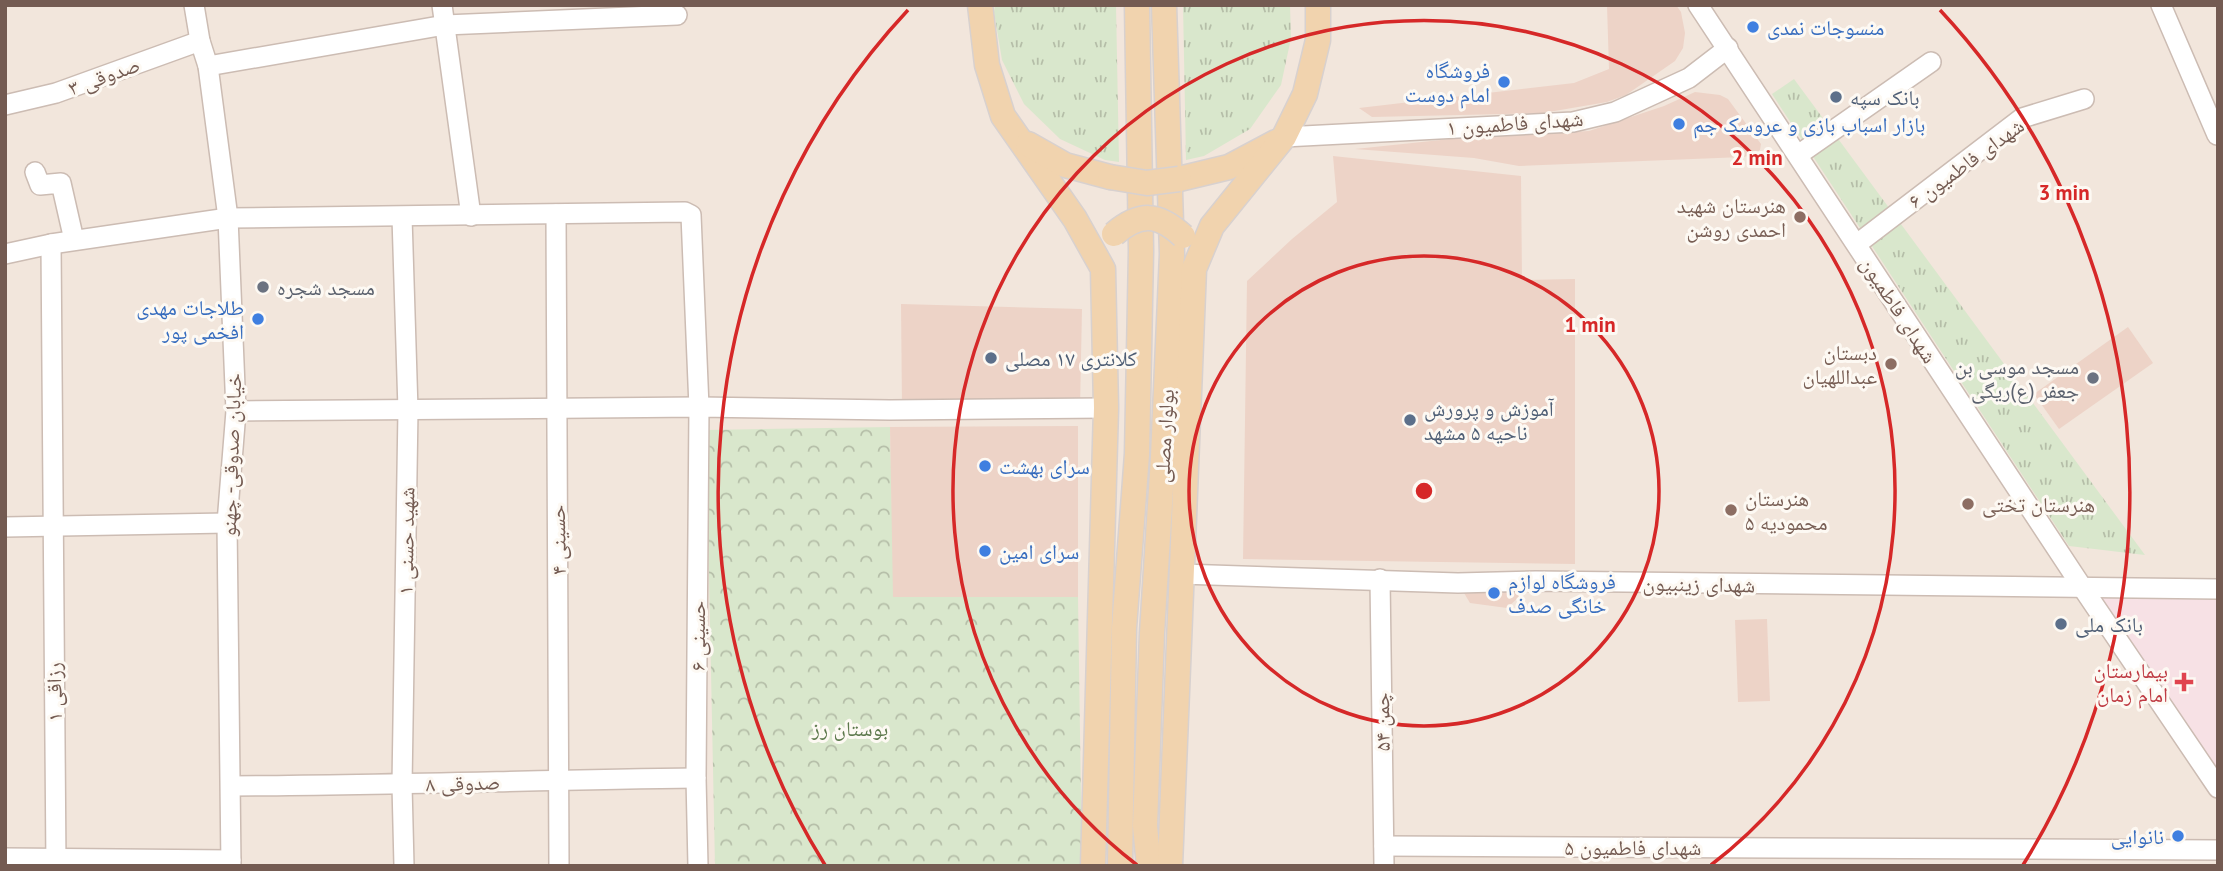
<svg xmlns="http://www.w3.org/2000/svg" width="2223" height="871" font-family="'PT Sans','Noto Naskh Arabic',sans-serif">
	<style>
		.residential { fill: #f2e6dc }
		.medical { fill: #f7e1e5 }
		.grass { fill: url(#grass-tufts) }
		.forest { fill: url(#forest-crowns) }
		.building { fill: #edd3c7 }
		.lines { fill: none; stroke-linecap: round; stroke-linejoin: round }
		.minor-casing { stroke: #ccbcb3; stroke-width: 22 }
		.major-casing { stroke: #d8d1cf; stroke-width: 27 }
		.minor { stroke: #fff; stroke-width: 19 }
		.major { stroke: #f1d3ae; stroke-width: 24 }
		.major-bridge-casing { stroke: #d8d1cf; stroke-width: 27; stroke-linecap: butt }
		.major-bridge { stroke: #f1d3ae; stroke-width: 24 }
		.ring { fill: none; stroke: #d62828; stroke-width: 3.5 }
		.shop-dot { fill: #3f7fe0; stroke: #fdf9f3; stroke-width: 2.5 }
		.service-dot { fill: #5c6f8a; stroke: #fdf9f3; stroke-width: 2.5 }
		.education-dot { fill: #8d6e63; stroke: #fdf9f3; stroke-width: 2.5 }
		.worship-dot { fill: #6b7280; stroke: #fdf9f3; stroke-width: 2.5 }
		.health-dot { fill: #e0444e; stroke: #fdf9f3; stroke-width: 2.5 }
		.labels { text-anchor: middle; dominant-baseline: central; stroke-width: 6; stroke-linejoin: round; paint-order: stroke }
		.shop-label { font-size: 21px; fill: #366cbe; stroke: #fdf9f3; text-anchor: start }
		.street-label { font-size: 21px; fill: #745b52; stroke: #fdf9f3 }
		.service-label { font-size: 21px; fill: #4e5e75; stroke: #fdf9f3; text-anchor: start }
		.education-label { font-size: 21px; fill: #785e54; stroke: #fdf9f3; text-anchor: end }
		.worship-label { font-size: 21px; fill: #5b616d; stroke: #fdf9f3; text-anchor: start }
		.health-label { font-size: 21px; fill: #be3a42; stroke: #fdf9f3; text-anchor: end }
		.park-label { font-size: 21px; fill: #5c784b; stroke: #fdf9f3 }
		.centre { fill: #d62828; stroke: #fdf9f3; stroke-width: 3.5 }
		.ring-label { font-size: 21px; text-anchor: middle; font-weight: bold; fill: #d62828; stroke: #fdf9f3; stroke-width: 6; stroke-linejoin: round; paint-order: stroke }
	</style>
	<defs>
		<pattern id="grass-tufts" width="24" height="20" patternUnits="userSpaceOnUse" patternTransform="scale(1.75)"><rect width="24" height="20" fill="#d9e7cc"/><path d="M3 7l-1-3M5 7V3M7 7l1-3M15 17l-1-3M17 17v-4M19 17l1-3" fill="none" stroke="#b5bea8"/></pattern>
		<pattern id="forest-crowns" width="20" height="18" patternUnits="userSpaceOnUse" patternTransform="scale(1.75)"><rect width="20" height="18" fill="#d9e7cc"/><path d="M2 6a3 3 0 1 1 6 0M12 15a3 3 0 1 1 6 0" fill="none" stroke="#b5bea8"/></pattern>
	</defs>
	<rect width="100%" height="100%" fill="#fbf4ed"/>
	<rect class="residential" x="5" y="5" width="2213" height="861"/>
	<polygon class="medical" points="2083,586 2218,587 2218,777"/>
	<g class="grass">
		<polygon points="995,5 1116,5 1119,162 1105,160 1060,139 1024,104 1002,60 994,12"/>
		<polygon points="1183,5 1290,5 1291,38 1281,85 1250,129 1204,156 1186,160"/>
		<polygon points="1794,79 2145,555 2069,546 1772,94"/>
	</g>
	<polygon class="forest" points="890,427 894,597 1078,597 1082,866 715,866 706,430"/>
	<g class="building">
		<polygon points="1607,5 1676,5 1681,12 1685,33 1683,48 1675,61 1626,95 1607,102 1543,113 1372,117 1359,108 1574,83 1609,69"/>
		<polygon points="1695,92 1720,95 1728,99 1761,144 1760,150 1753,155 1743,157 1519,166 1474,158 1355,149 1460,138 1589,131 1664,106"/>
		<polygon points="1333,156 1521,176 1522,280 1575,279 1575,564 1243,559 1247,281 1292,239 1337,202"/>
		<polygon points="901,304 1082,309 1080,408 902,408"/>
		<polygon points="2128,327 2153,363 2059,429 2034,394"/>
		<polygon points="1078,426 1078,597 893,597 890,427"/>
		<polygon points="1536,581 1507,608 1470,603 1458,583"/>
		<polygon points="1767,619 1770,701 1738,702 1735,620"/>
	</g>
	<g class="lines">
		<defs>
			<g id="minor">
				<polyline points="194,5 200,41 208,66 228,218 236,411 227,523 231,866"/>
				<polyline points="442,5 471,216"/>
				<polyline points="1698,5 2082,587 2218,788"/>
				<polyline points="2161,5 2217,135"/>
				<polyline points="208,66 445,25 677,15"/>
				<polyline points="5,105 56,93 200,41"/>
				<polyline points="1284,137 1573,122 1615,112 1689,78 1728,48"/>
				<polyline points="1798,155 1931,62"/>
				<polyline points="35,172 40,185 61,183 74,240"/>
				<polyline points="556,214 559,866"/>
				<polyline points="402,217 408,410 402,785 404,866"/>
				<polyline points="51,244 56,866"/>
				<polyline points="1857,244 2022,118 2084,99"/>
				<polyline points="5,254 51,244 228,218 685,212 691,215 699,407 696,778 698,866"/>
				<polyline points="236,411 699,407 890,410 1106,408"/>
				<polyline points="5,527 227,523"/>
				<polyline points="1181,574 1458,583 1536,581 2218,589"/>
				<polyline points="1380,579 1384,866"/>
				<path d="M231 786C386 785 541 780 696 778"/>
				<polyline points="1384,846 2218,850"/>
				<polyline points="5,858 231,860"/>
			</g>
			<g id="major">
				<polyline points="980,5 987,65 1003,116 1075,219 1103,269 1106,408 1093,866"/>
				<polyline points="1028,144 1065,165 1110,177"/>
				<polyline points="1179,179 1229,167 1276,142"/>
				<polyline points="1120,866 1124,628 1137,454 1141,251 1137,5"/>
				<polyline points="1149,866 1145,826 1152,633 1163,457 1172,254 1164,5"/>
				<polyline points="1170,866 1194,269 1212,226 1284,137 1305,94 1318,40 1318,5"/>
			</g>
		</defs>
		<use href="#minor" class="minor-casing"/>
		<use href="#major" class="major-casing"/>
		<use href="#minor" class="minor"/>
		<use href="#major" class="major"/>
		<defs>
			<g id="major-bridge">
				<polyline points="1110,177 1147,183 1179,179"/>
				<path d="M1114 234C1140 212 1158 213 1183 236"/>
			</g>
		</defs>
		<use href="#major-bridge" class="major-bridge-casing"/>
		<use href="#major-bridge" class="major-bridge"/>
	</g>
	<g class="ring">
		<circle cx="1424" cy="491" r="235"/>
		<path d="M1137 865A471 471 0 1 1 1711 865"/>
		<path d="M825 865A706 706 0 0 1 908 10M1940 10A706 706 0 0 1 2023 865"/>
	</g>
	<g class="shop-dot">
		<circle cx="1753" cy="27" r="7"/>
		<circle cx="1504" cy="82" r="7"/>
		<circle cx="1679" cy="124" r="7"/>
		<circle cx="258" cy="319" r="7"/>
		<circle cx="985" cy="466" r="7"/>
		<circle cx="985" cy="551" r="7"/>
		<circle cx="1494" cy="593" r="7"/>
		<circle cx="2178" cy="836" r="7"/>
	</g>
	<g class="service-dot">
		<circle cx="1836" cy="97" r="7"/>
		<circle cx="991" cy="358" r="7"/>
		<circle cx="1410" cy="420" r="7"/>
		<circle cx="2061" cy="624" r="7"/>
	</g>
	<g class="education-dot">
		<circle cx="1800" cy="217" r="7"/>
		<circle cx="1891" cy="364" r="7"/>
		<circle cx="1968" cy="504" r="7"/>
		<circle cx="1731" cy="510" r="7"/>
	</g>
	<g class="worship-dot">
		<circle cx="263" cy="287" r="7"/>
		<circle cx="2093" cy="378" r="7"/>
	</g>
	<path class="health-dot" d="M2180.5 671.5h7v7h7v7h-7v7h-7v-7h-7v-7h7z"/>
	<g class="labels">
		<g class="shop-label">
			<text x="1767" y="27">منسوجات نمدی</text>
			<text x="1490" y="70" text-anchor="end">فروشگاه<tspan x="1490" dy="24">امام دوست</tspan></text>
			<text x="1693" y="124">بازار اسباب بازی و عروسک جم</text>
			<text x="244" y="307" text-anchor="end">طلاجات مهدی<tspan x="244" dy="24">افخمی پور</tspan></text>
			<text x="999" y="466">سرای بهشت</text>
			<text x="999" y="551">سرای امین</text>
			<text x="1508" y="581">فروشگاه لوازم<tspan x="1508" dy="24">خانگی صدف</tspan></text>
			<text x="2164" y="836" text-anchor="end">نانوایی</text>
		</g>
		<g class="street-label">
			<text transform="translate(104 76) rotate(-20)">صدوقی ۳</text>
			<text transform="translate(1515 123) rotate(-4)">شهدای فاطمیون ۱</text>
			<text transform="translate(1966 163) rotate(-36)">شهدای فاطمیون ۶</text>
			<text transform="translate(1899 310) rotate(57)">شهدای فاطمیون</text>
			<text transform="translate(1164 436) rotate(-87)">بولوار مصلی</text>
			<text transform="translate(231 455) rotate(-88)">خیابان صدوقی- چهنو</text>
			<text transform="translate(558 540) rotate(-91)">حسینی ۴</text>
			<text transform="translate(406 541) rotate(-89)">شهید حسنی ۱</text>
			<text transform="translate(1699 584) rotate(1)">شهدای زینبیون</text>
			<text transform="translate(697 636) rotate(-90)">حسینی ۶</text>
			<text transform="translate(54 692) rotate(-91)">رزاقی ۱</text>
			<text transform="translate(1382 722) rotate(-91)">چمن ۵۴</text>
			<text transform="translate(463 783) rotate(-2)">صدوقی ۸</text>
			<text x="1633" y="847">شهدای فاطمیون ۵</text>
		</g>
		<g class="service-label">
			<text x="1850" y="97">بانک سپه</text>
			<text x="1005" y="358">کلانتری ۱۷ مصلی</text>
			<text x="1424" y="408">آموزش و پرورش<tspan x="1424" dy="24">ناحیه ۵ مشهد</tspan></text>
			<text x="2075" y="624">بانک ملی</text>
		</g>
		<g class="education-label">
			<text x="1786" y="205">هنرستان شهید<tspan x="1786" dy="24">احمدی روشن</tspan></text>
			<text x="1877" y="352">دبستان<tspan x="1877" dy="24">عبداللهیان</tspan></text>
			<text x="1745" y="498" text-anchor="start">هنرستان<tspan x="1745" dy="24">محمودیه ۵</tspan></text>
			<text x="1982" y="504" text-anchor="start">هنرستان تختی</text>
		</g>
		<g class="worship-label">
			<text x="277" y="287">مسجد شجره</text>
			<text x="2079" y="366" text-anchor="end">مسجد موسی بن<tspan x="2079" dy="24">جعفر (ع)ریگی</tspan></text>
		</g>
		<g class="health-label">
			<text x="2168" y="670">بیمارستان<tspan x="2168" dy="24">امام زمان</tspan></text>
		</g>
		<g class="park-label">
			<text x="850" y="728">بوستان رز</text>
		</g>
	</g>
	<circle cx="1424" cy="491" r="10" class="centre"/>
	<g class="ring-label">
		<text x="1757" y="165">2 min</text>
		<text x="2064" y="200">3 min</text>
		<text x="1590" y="332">1 min</text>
	</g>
	<rect width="2223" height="871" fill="none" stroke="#745b52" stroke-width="14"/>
</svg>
